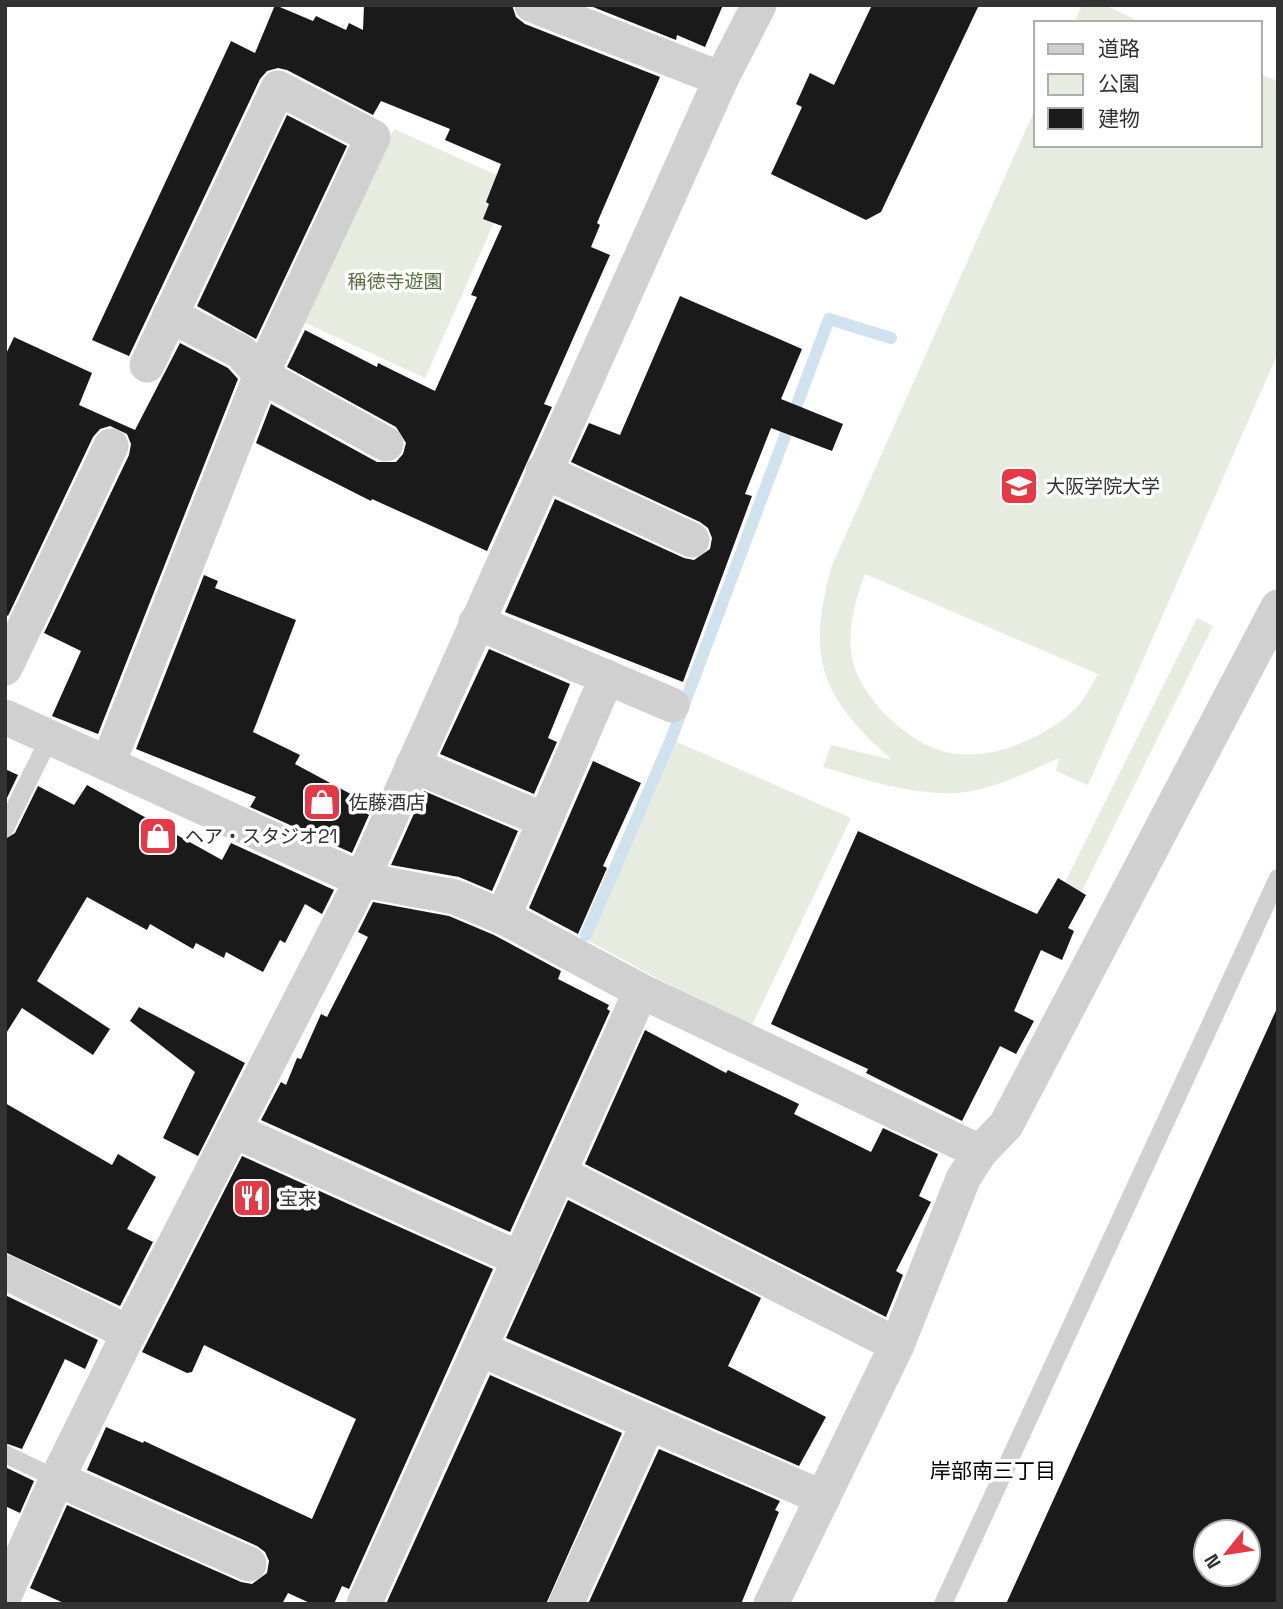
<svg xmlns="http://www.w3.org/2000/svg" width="1283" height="1609" font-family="'Space Grotesk','Noto Sans JP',sans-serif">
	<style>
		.green { fill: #e6ecdf; fill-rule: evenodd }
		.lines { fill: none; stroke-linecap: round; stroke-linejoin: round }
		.stream { stroke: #cfe2ee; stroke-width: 12 }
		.building { fill: #1a1a1a; fill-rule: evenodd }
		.lane { stroke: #d0d0d0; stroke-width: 18 }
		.street { stroke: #d0d0d0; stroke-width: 35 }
		.labels { text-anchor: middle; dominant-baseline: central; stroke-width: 7; stroke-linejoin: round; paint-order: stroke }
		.park-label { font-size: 19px; fill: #56703f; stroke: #fff }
		.poi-label { font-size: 19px; fill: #333; stroke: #fff; text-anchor: start }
		.neighbourhood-label { font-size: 21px; fill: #000; stroke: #fff }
	</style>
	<rect width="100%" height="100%" fill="#fff"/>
	<g class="green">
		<polygon points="1082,5 1105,5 1142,23 1074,23"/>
		<path d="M1260 74 1278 81V353L1088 785 1056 771 1059 758C1027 772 992 791 956 793 910 795 867 780 823 767L831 745 892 760C882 750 870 741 861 730 811 677 814 634 831 568L1036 107V145H1260ZM865 574 1098 674C1092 684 1086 697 1078 706 1049 736 994 761 951 753 910 746 860 699 852 657 847 630 855 599 865 574Z"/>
		<polygon points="394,129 512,182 425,378 301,321"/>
		<polygon points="1197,618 1213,626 1076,903 1059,894"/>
		<polygon points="677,742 851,818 750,1029 589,941"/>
	</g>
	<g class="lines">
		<polyline class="stream" points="586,935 670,742 829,319 891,338"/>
	</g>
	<g class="building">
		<polygon points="275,5 313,21 316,16 346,30 349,23 363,30 364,5 512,5 516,17 525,24 660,77 597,223 600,225 591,247 610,255 544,404 552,407 487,551 372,499 371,501 256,443 271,404 377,462 396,462 403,454 406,443 396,427 287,367 305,330 377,367 378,363 435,391 477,297 471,295 502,226 483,219 489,204 486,202 501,164 445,140 450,129 381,101 373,115 287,70 278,68 267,71 260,79 129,356 92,340 231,41 255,53"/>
		<polygon points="588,5 723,5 705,47 677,35 676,40"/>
		<polygon points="872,5 979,5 881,212 866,220 771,174 802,107 796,104 810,73 834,85"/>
		<polygon points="287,115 347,146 256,339 197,306"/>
		<polygon points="680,296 802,349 781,399 843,424 832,451 771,428 745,494 752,496 683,682 505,612 555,499 684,558 694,560 710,549 712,538 708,528 700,522 571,462 589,423 620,435"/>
		<polygon points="14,337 92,373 79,405 135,430 180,343 228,368 238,379 98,734 52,716 81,651 44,633 129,455 131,444 127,434 110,426 100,429 93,437 8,616 5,614 5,356"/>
		<polygon points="204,575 218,581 215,588 296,620 253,732 300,755 295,764 373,806 352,853 250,807 256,797 136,749"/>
		<polygon points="489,649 570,684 548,738 557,742 534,794 440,754"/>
		<polygon points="593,761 641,783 603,866 607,868 578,934 529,908"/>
		<polygon points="5,769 18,775 5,802"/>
		<polygon points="87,785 222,860 231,843 334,890 322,914 305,904 285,943 280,940 263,972 226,952 224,958 196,943 193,949 150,924 147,930 87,897 37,981 110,1029 93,1055 22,1008 5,1035 5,839 15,833 38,786 74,805"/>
		<polygon points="424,791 518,831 492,891 459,877 391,865"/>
		<polygon points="858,831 1037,914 1058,878 1086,895 1068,928 1074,931 1062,960 1041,950 1014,1011 1034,1021 1016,1054 1000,1046 962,1121 866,1073 868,1069 771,1024"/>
		<polygon points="373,902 449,916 494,935 561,971 558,979 609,1005 607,1009 610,1011 510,1232 261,1120 281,1082 286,1085 297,1058 301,1059 321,1014 327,1017 368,937 358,932"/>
		<path d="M1278 1006V1604H1006ZM1206 1532H1248V1574H1206Z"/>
		<polygon points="139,1007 245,1063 198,1156 163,1138 195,1072 130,1021"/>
		<polygon points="645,1030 726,1073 728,1070 799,1104 794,1114 871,1152 883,1128 938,1154 919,1196 931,1202 896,1271 903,1275 886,1317 585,1164"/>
		<polygon points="5,1103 112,1165 118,1154 156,1177 127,1229 153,1242 120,1306 5,1252"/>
		<polygon points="242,1156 493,1269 349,1589 342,1586 334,1604 312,1604 288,1593 282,1604 66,1604 30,1588 67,1505 241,1582 252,1584 267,1573 269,1561 265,1552 257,1546 87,1470 106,1427 143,1443 144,1441 312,1519 356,1419 204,1345 192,1372 187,1373 142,1352"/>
		<polygon points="568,1200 761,1298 728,1366 826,1417 799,1466 506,1338"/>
		<polygon points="5,1295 98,1340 85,1369 65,1359 22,1449 5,1443"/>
		<polygon points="490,1375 622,1433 546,1604 386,1604"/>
		<polygon points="659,1449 780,1501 775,1510 779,1512 741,1604 588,1604"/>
		<polygon points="5,1467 34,1481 20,1513 5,1506"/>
	</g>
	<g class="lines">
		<g class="lane">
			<polyline points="5,828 50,737"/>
			<polyline points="5,1454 57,1479"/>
			<polyline points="943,1604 1278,878"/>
		</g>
		<g class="street">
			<polyline points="532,5 721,79"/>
			<polyline points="170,315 241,352 261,375 386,444"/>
			<polyline points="543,471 692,540"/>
			<polyline points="476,622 672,705"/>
			<polyline points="5,668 111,446"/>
			<polyline points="5,717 362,880 455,897 503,917 641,991 980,1152"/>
			<polyline points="108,764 261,375 373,137 278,88 147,365"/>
			<polyline points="413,765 544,820"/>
			<polyline points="503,917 607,677"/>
			<polyline points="233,1130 522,1260"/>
			<polyline points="561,1174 897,1345"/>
			<polyline points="5,1272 129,1333"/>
			<polyline points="480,1349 823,1498"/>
			<polyline points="57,1479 249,1564"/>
			<polyline points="5,1594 57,1479 129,1333 362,880 721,79 759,5"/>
			<polyline points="364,1604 641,991"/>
			<polyline points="566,1604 649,1422"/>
			<polyline points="771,1604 897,1345 963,1179 980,1152 1006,1125 1278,607"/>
		</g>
	</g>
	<defs>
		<symbol id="university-square" viewBox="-11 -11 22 22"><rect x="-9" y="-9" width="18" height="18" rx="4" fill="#e63946" stroke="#fff"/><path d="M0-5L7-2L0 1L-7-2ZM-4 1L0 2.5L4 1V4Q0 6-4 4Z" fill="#fff"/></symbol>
		<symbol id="shop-square" viewBox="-11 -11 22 22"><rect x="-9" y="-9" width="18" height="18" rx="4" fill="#e63946" stroke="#fff"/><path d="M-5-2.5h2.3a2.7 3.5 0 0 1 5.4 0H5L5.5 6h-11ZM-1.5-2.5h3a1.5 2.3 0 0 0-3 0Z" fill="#fff"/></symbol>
		<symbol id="restaurant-square" viewBox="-11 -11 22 22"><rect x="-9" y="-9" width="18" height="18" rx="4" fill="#e63946" stroke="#fff"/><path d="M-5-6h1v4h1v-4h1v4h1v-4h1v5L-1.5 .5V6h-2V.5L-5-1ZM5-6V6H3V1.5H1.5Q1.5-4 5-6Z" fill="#fff"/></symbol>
	</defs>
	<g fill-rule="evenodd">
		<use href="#university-square" x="997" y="464" width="44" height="44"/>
		<use href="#shop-square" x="300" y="780" width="44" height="44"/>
		<use href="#shop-square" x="136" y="814" width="44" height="44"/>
		<use href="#restaurant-square" x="230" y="1176" width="44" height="44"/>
	</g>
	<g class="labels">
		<g class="park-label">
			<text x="395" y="281">稱徳寺遊園</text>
		</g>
		<g class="poi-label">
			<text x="1046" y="486">大阪学院大学</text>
			<text x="349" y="802">佐藤酒店</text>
			<text x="185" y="836">ヘア・スタジオ21</text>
			<text x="279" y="1198">宝来</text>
		</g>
		<g class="neighbourhood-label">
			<text x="993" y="1470">岸部南三丁目</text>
		</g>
	</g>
	<rect width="1283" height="1609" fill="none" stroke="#333333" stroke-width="14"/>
	<rect x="1034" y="21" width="228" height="126" fill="#ffffff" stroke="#adadad" stroke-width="2"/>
	<rect x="1048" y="44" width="35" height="10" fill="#d0d0d0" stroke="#adadad" stroke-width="2"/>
	<text x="1098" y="56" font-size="21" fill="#333333">道路</text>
	<rect x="1048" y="74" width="35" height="21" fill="#e6ecdf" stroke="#adadad" stroke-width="2"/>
	<text x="1098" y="91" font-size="21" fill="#333333">公園</text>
	<rect x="1048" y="108" width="35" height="21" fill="#1a1a1a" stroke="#adadad" stroke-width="2"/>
	<text x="1098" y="126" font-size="21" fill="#333333">建物</text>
	<g transform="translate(1227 1553) rotate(240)"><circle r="33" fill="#ffffff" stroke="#adadad" stroke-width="2"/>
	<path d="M0-5L12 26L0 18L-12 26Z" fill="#e63946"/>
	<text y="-10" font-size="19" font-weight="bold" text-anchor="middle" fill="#333333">N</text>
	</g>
</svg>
